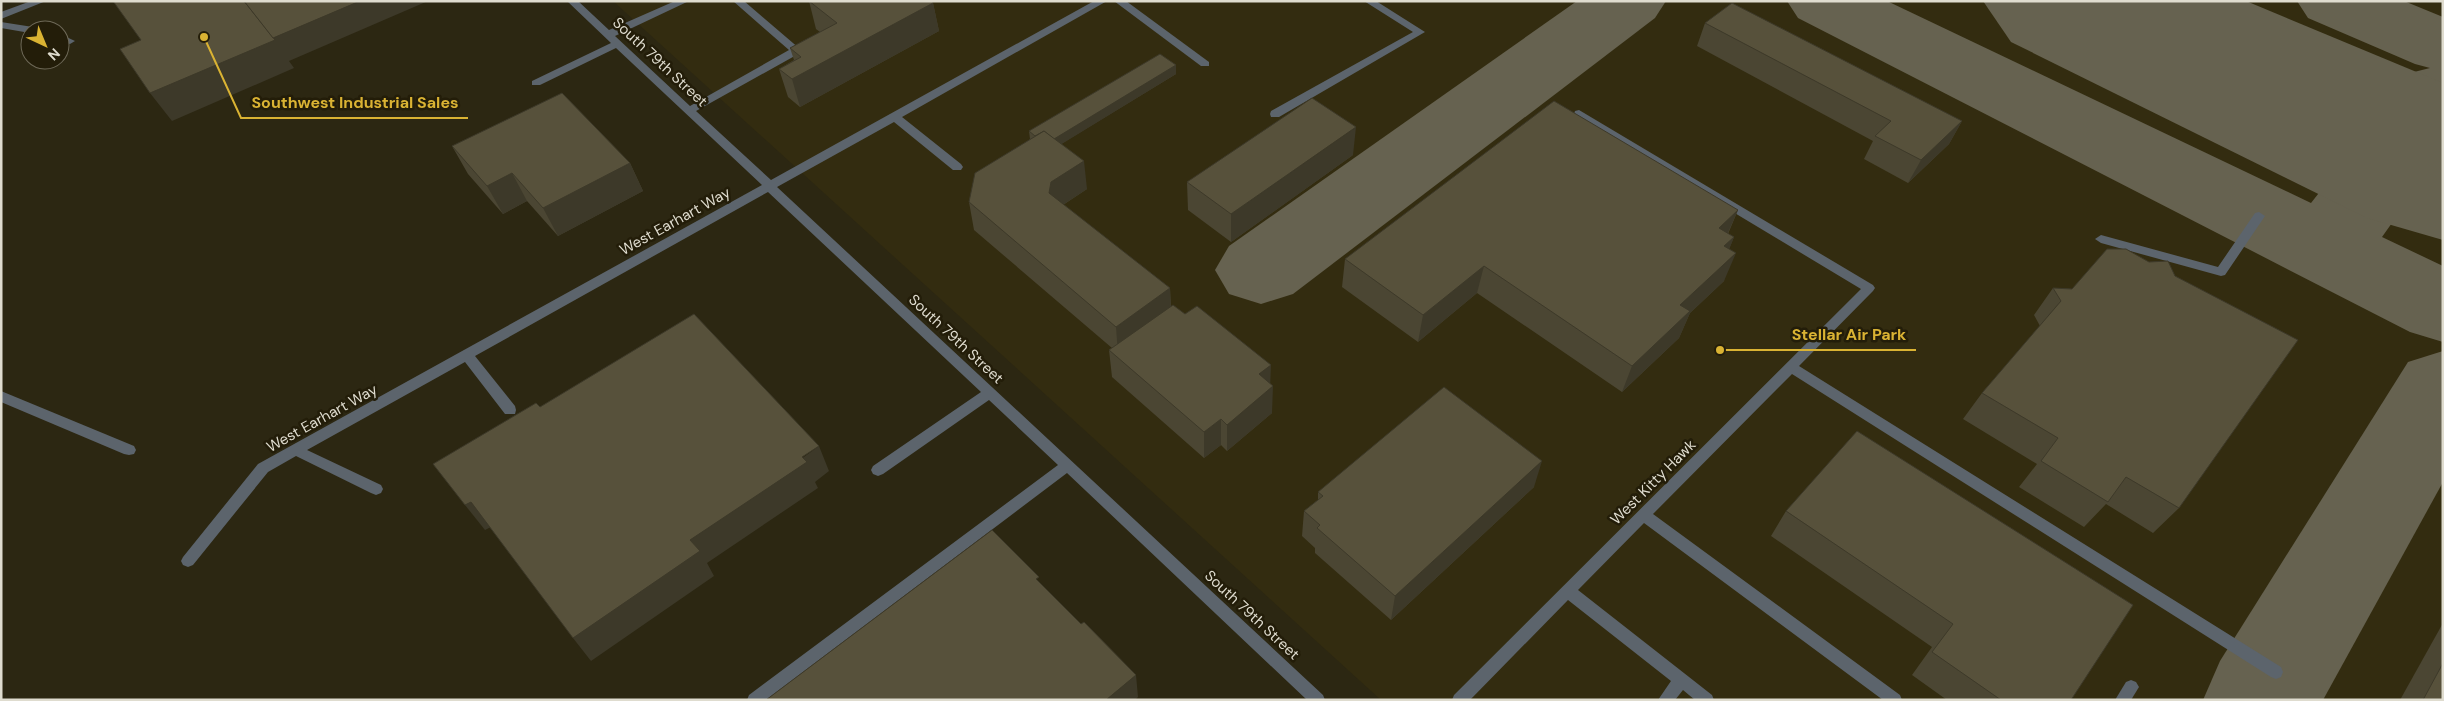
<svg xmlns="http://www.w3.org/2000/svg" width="2444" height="701" font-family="'DM Sans',sans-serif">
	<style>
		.built { fill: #332c10 }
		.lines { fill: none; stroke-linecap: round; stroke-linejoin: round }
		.taxiway { fill: #666250; fill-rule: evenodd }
		.runway { fill: #666250; fill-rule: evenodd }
		.minor { fill: #5c646c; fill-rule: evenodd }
		.wall { fill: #4b4633 }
		.shaded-wall { fill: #3d3929 }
		.building { fill: #57513b; stroke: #3d3929 }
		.labels { text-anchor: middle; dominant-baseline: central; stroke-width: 5; stroke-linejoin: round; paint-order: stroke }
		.street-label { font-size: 15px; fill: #dfdccf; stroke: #231d09 }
		.leader { fill: none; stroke: #dab333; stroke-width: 2 }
		.callout-dot { fill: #dab333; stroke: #231d09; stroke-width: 2 }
		.callout-label { font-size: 16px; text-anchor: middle; font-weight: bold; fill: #dab333; stroke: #231d09; stroke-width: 5; stroke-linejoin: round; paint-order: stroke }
	</style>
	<rect width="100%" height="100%" fill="#2c2712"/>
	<polygon class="built" points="613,1 2443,1 2443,700 1381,700"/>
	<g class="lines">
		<g class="taxiway">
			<polygon points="1577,1 1666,1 1655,18 1293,294 1261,304 1229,294 1215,270 1229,246"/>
			<polygon points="1787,1 1887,1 2311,203 2414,72 2430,68 2415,64 2308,18 2297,1 2404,1 2443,17 2443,151 2382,237 2443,266 2443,342 2410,332 1798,18"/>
			<polygon points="2443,351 2443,482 2323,700 2203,700 2220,661 2408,362"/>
		</g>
		<polygon class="runway" points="1983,1 2246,1 2443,83 2443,240 2367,218 2011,42"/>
		<g class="minor">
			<polygon points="31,1 46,1 1,19 1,12"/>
			<polygon points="567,1 578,1 609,30 675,1 689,1 615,36 690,106 789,50 733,1 744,1 800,49 800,53 696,111 771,180 1094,1 1107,1 902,117 961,164 963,167 961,170 953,170 894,122 777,187 1323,695 1325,700 1307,700 1067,473 766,700 747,700 749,695 1058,465 989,400 883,474 878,476 873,474 871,470 873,466 981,392 768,192 475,356 515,406 516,410 515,414 505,414 465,362 307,450 381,485 383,489 381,493 376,495 371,493 296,456 268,472 193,565 188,567 183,565 181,561 183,557 258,464 762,185 616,48 540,85 532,85 532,81 611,43"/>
			<polygon points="1114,1 1126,1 1209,62 1209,66 1201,66"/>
			<polygon points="1364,1 1376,1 1425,32 1279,117 1271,117 1270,114 1271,111 1413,32"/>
			<polygon points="1,22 33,27 38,30 30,30 30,33 1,28"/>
			<polygon points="60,34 75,41 70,44 60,41"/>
			<polygon points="1579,110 1873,285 1875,288 1873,291 1799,366 2281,667 2283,672 2281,677 2276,679 2271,677 1792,374 1653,514 1900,695 1902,700 1883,700 1644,523 1578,590 1712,695 1714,700 1695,700 1683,690 1675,700 1658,700 1671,681 1568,600 1470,700 1452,700 1454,695 1861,289 1575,117 1574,114 1575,111"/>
			<polygon points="2259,212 2265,216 2263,219 2225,275 2221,276 2101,243 2095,239 2101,235 2218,267 2255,213"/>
			<polygon points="1,391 134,446 136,450 134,454 129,455 124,454 1,402"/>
			<polygon points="2131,680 2136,682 2139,687 2131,700 2115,700 2126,682"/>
		</g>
	</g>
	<g class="wall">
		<polygon points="809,1 933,3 939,31 800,107 788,97 779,69 794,60 790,48 820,32 816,29"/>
		<polygon points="1705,23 1962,121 1949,144 1908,183 1864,159 1873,141 1697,46"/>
		<polygon points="1176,65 1176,74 1061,144 1087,189 1063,205 1170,288 1171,307 1270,384 1272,413 1227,451 1221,445 1204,458 1112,377 1109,350 1112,348 974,230 969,202 1030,139 1029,131"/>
		<polygon points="452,146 630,163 643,191 558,236 527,201 503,214 468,174"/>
		<polygon points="1353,155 1231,242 1188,210 1187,182"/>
		<polygon points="1738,210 1728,234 1734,237 1729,249 1724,281 1690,313 1679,338 1622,392 1477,293 1418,342 1342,287 1345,259"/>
		<polygon points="2053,288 2072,289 2179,508 2153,533 2106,504 2084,527 2019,487 2037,464 1963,419 1982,393 2040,326 2034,315"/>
		<polygon points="1534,487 1391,620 1315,553 1315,548 1302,536 1304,511 1318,500 1318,492"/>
		<polygon points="1786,511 2071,700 1947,700 1912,675 1932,647 1771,536"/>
		<polygon points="2443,623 2443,700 2400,700"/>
	</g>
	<g class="shaded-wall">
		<polygon points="360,1 428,1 289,61 294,68 172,121 150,93 273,38"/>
		<polygon points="933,3 939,31 800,107 792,79"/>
		<polygon points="1176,65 1176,74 1047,153 1045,144"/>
		<polygon points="1962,121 1949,144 1908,183 1921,160"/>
		<polygon points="1356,127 1353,155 1231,242 1231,214"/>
		<polygon points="1084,161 1087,189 1055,210 1049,193 1051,182"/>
		<polygon points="630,163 643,191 558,236 543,208"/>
		<polygon points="512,173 527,201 503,214 487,186"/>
		<polygon points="1738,210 1726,237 1719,228"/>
		<polygon points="1734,237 1723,265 1724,246"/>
		<polygon points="1736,253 1724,281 1690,313 1679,338 1622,392 1632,366 1680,305"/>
		<polygon points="1484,266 1477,293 1418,342 1423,315"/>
		<polygon points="1170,288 1171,316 1118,354 1116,327"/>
		<polygon points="1271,365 1270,389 1273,386 1272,413 1227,451 1227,425 1259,374"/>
		<polygon points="1221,419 1221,445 1204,458 1204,432"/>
		<polygon points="819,446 829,471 815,482 818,488 707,563 714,576 591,661 573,638 690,540"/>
		<polygon points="1542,461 1534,487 1391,620 1395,596"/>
		<polygon points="471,502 491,527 485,530 465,505"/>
		<polygon points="1136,675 1138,697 1135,700 1106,700"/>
	</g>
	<g class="building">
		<polygon points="113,1 244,1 275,40 150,93 120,49 141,40"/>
		<polygon points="244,1 360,1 273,38"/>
		<polygon points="809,1 931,1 933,3 792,79 779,69 801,57 790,48 837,23"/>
		<polygon points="1732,3 1962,121 1921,160 1875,136 1891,121 1705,23"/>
		<polygon points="1160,54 1176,65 1054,139 1044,131 1035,136 1029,131"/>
		<polygon points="562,93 630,163 543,208 512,173 487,186 452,146"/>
		<polygon points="1312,98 1356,127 1231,214 1187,182"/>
		<polygon points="1554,101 1738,210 1719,228 1734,237 1724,246 1736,253 1680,305 1690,311 1632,366 1484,266 1423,315 1345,259"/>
		<polygon points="1044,131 1084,161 1051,182 1049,193 1170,288 1116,327 969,202 975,173"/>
		<polygon points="2107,249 2126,249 2149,262 2168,261 2175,276 2298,340 2179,508 2126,477 2108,502 2041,461 2058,438 1982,393 2061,301 2053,288 2072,289"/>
		<polygon points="1173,305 1185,314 1197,306 1271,365 1259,374 1273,386 1227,425 1221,419 1204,432 1109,350"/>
		<polygon points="694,314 819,446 802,457 807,462 690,540 700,551 573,638 471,502 465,505 433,464 536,403 540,407"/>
		<polygon points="1444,387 1542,461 1395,596 1317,528 1320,525 1304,511 1323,496 1318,492"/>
		<polygon points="1857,431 2133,605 2071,700 2001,700 1932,652 1953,624 1786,511"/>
		<polygon points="992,530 1039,577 1036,579 1081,624 1084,622 1136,675 1106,700 766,700"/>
		<polygon points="2443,663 2443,700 2423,700"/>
	</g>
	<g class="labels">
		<g class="street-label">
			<text transform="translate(660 62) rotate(43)">South 79th Street</text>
			<text transform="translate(675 221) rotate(-29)">West Earhart Way</text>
			<text transform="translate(956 339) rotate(43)">South 79th Street</text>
			<text transform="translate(322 418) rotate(-29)">West Earhart Way</text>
			<text transform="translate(1653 482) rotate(-45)">West Kitty Hawk</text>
			<text transform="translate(1252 615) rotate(43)">South 79th Street</text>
		</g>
	</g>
	<path class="leader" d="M204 37L241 118H468M1720 350L1781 350H1916"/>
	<g class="callout-dot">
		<circle cx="204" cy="37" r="5"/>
		<circle cx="1720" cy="350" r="5"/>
	</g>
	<g class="callout-label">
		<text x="355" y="108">Southwest Industrial Sales</text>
		<text x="1849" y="340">Stellar Air Park</text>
	</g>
	<rect width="2444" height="701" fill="none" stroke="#dfdccf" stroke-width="5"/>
	<g transform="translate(45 45) rotate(136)"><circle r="24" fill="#231d09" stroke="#6e6958"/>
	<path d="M0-4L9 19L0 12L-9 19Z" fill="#dab333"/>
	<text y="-8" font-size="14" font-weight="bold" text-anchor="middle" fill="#dfdccf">N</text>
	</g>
</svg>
